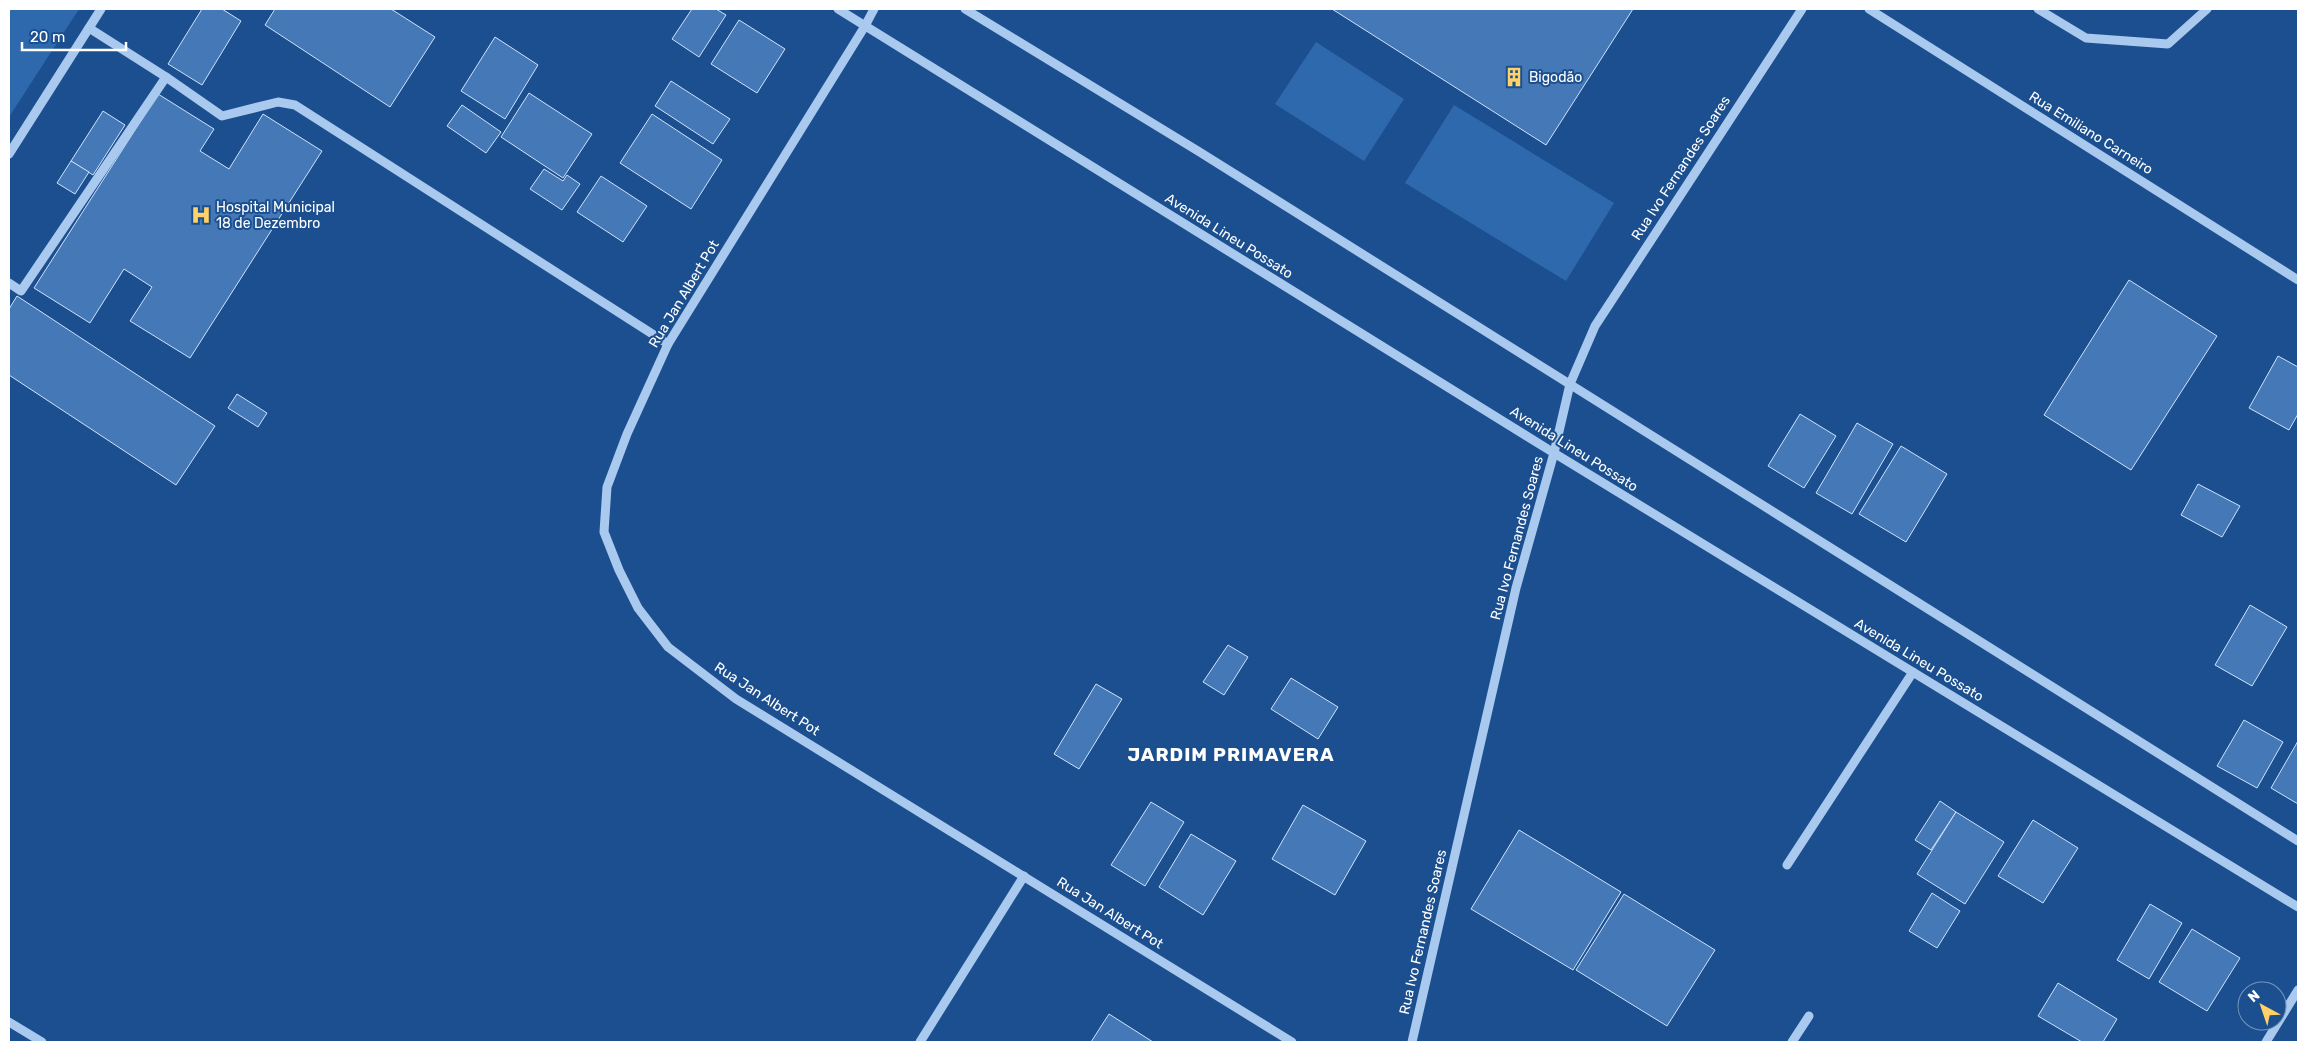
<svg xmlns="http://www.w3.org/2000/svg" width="2307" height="1051" font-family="Rubik,sans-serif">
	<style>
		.green { fill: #2e69ad }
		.building { fill: #4478b7; stroke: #cfe3fa }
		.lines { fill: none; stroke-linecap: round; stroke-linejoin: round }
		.minor { stroke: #a9c9ee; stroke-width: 9 }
		.labels { text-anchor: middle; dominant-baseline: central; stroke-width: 4; stroke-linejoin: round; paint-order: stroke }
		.poi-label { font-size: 14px; fill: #fff; stroke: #1b4f8f; text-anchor: start }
		.street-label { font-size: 14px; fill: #fff; stroke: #1b4f8f }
		.district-label { font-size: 19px; font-weight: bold; letter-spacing: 1px; fill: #fff; stroke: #1b4f8f }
	</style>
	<rect width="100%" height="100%" fill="#1b4f8f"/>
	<g class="green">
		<polygon points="9,9 79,9 9,117"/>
		<polygon points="1316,42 1404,99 1364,161 1275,104"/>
		<polygon points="1454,105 1614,203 1566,281 1405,183"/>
	</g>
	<g class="building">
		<polygon points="202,9 222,9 241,21 202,85 168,64"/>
		<polygon points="275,9 391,9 435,37 390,107 265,25"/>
		<polygon points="692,9 716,9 726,15 699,57 672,39"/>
		<polygon points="1332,9 1633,9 1546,145"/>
		<polygon points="739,20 785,49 757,93 711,64"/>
		<polygon points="495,37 538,65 505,119 461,91"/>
		<polygon points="671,81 730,119 713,144 655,106"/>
		<polygon points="529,93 592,134 563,178 501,137"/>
		<polygon points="158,94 214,129 200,151 229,169 263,114 322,151 190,358 130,321 152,287 124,269 90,323 34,288"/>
		<polygon points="462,105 501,132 486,153 447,126"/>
		<polygon points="103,111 125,125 93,175 71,161"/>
		<polygon points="652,114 722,160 691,209 620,163"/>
		<polygon points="71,161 89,172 75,194 57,183"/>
		<polygon points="544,169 563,181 567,175 580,184 562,210 530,189"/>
		<polygon points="601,176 647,206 623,242 577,212"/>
		<polygon points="2129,280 2217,336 2131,470 2044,415"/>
		<polygon points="17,296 215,426 176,485 9,375 9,309"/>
		<polygon points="2278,356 2298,367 2298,414 2289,430 2249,408"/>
		<polygon points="237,394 267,413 258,427 228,408"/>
		<polygon points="1800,414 1836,436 1804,488 1768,466"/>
		<polygon points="1857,423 1893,444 1852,514 1816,493"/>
		<polygon points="1901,446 1947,474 1906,542 1859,514"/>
		<polygon points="2198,484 2240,506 2222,537 2181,515"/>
		<polygon points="2250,605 2287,627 2252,686 2215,665"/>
		<polygon points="1228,645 1248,657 1224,695 1203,682"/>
		<polygon points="1291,678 1338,707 1318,739 1271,709"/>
		<polygon points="1096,684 1122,699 1079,769 1054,754"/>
		<polygon points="2244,720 2283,742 2257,788 2217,766"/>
		<polygon points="2298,741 2298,804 2271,788"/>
		<polygon points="1940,801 1956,812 1931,850 1915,840"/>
		<polygon points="1151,802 1184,822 1145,886 1111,865"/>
		<polygon points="1303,805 1366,841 1335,895 1272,859"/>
		<polygon points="1956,812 2004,842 1965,904 1917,874"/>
		<polygon points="2033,820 2078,848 2043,903 1998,876"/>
		<polygon points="1519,830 1621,892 1573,970 1471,909"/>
		<polygon points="1191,834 1236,861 1203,915 1159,887"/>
		<polygon points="1932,893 1960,911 1937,948 1909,931"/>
		<polygon points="1624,894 1715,950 1667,1026 1576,970"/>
		<polygon points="2150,904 2182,923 2149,979 2117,960"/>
		<polygon points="2192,929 2240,958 2207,1011 2159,982"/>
		<polygon points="2058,983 2117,1019 2103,1042 2082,1042 2038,1016"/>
		<polygon points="1109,1014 1153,1042 1091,1042"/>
	</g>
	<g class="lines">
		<g class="minor">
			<polyline points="838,9 1554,453 2298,907"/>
			<polyline points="874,9 865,26 668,344 627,434 607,487 604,532 619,570 638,608 668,647 736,699 1292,1042"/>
			<polyline points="965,9 1198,151 2298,841"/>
			<polyline points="1869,9 2298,280"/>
			<polyline points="2038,9 2086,38 2168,44 2207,9"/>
			<polyline points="166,77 222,116 278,102 295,105 668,344"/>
			<polyline points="9,154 101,9"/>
			<polyline points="9,283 21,291 166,77 89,28"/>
			<polyline points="1787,865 1913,672"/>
			<polyline points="9,1022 42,1042"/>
			<polyline points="920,1042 1024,876"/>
			<polyline points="1412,1042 1516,588 1554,453 1570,384 1595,326 1802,9"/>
			<polyline points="1792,1042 1809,1016"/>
			<polyline points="2266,1042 2298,990"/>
		</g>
	</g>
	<defs>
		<symbol id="building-bare" viewBox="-9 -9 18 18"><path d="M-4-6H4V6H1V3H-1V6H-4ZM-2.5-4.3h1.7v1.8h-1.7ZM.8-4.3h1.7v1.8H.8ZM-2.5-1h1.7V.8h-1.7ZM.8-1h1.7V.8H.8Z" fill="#ffd166" stroke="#1b4f8f" stroke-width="2.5" paint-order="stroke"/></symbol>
		<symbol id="hospital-bare" viewBox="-9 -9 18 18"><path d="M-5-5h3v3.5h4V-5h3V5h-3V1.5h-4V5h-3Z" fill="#ffd166" stroke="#1b4f8f" stroke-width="2.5" paint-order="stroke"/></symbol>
	</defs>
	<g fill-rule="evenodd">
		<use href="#building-bare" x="1500" y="63" width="28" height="28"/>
		<use href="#hospital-bare" x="187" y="201" width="28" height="28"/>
	</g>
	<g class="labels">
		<g class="poi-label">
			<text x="1529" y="77">Bigodão</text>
			<text x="216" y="207">Hospital Municipal<tspan x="216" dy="16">18 de Dezembro</tspan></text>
		</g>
		<g class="street-label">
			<text transform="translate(2091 133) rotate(32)">Rua Emiliano Carneiro</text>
			<text transform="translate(1681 168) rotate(-57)">Rua Ivo Fernandes Soares</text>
			<text transform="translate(1229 236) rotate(32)">Avenida Lineu Possato</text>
			<text transform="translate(684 294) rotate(-59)">Rua Jan Albert Pot</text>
			<text transform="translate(1574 449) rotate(32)">Avenida Lineu Possato</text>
			<text transform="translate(1517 538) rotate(-75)">Rua Ivo Fernandes Soares</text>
			<text transform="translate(1919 660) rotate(31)">Avenida Lineu Possato</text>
			<text transform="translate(767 699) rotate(33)">Rua Jan Albert Pot</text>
			<text transform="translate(1110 913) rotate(32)">Rua Jan Albert Pot</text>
			<text transform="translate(1423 932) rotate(-77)">Rua Ivo Fernandes Soares</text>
		</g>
		<g class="district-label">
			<text x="1231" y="754">JARDIM PRIMAVERA</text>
		</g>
	</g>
	<rect width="2307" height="1051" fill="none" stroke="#ffffff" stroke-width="20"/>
	<g transform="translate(2262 1006) rotate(320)"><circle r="24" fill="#1b4f8f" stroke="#7695bc"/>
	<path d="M0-4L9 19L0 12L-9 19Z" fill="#ffd166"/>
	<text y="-8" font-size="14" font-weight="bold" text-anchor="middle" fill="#ffffff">N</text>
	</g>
	<path d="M22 42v8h104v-8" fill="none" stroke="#ffffff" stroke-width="2.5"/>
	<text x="30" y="42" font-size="15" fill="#ffffff" stroke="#1b4f8f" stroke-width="4" paint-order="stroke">20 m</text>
</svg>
